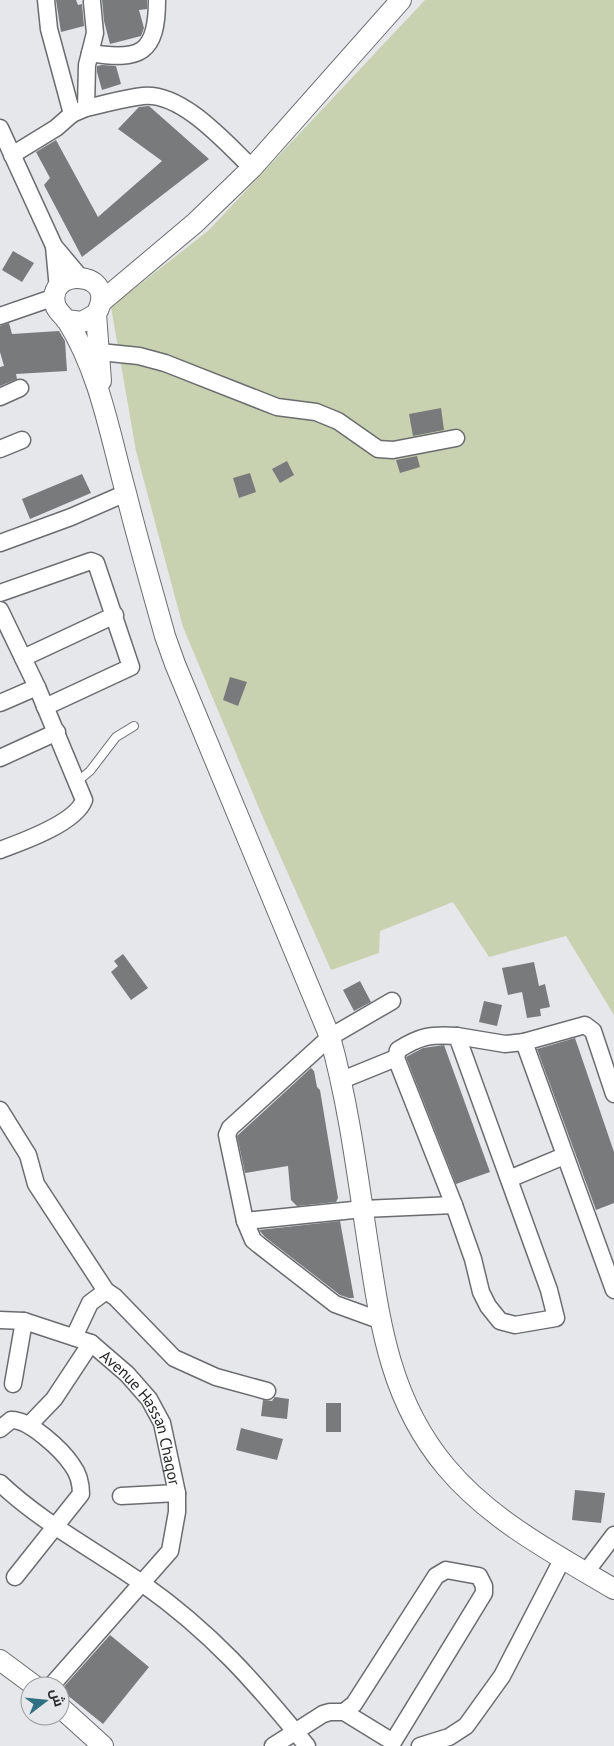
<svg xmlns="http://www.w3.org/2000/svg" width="614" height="1746" font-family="'PT Sans',Cairo,sans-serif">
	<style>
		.green { fill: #c8d2b0 }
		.building { fill: #787a7c }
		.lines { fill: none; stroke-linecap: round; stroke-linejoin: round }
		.service-casing { stroke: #6b6c6f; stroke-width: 10 }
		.minor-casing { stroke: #6b6c6f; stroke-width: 19 }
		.tertiary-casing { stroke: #6b6c6f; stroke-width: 22 }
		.service { stroke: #fff; stroke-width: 8 }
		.minor { stroke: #fff; stroke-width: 16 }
		.tertiary { stroke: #fff; stroke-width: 20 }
		.labels { text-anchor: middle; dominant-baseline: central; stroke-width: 4; stroke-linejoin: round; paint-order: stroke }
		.street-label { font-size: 16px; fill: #28292a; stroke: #e6e7ea }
	</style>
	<rect width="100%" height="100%" fill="#e6e7ea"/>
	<polygon class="green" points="425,0 614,0 614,1015 566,936 489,957 453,902 380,931 379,953 331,970 261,813 183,627 136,451 111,307 209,230"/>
	<g class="building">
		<polygon points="56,0 76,0 78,5 82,4 84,26 61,32"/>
		<polygon points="102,0 147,0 147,9 139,10 144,28 141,36 110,44 104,21"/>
		<polygon points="102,65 116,66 121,84 102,90 97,72 97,66"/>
		<polygon points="149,106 209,159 82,257 44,185 50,178 36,152 56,140 98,217 162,161 118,129 139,107"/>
		<polygon points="13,251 34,263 22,282 2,270"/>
		<polygon points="9,323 12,334 59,331 65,341 67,371 16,374 17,379 0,386 0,367 4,366 0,352 0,326"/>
		<polygon points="441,408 444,430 413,436 409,414"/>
		<polygon points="417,456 420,467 400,473 396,460"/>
		<polygon points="287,461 294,475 280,483 272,469"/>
		<polygon points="250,473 256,492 239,498 233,478"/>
		<polygon points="82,474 91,493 30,519 22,499"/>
		<polygon points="230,677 247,682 238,706 223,700"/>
		<polygon points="123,954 148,988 131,1000 111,972 118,966 114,961"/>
		<polygon points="534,962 539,986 545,984 550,1007 540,1009 541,1016 527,1018 522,992 508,995 502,968"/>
		<polygon points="360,981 371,1002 354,1011 343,990"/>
		<polygon points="484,1001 502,1005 497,1026 479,1022"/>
		<polygon points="575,1038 614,1152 614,1203 596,1210 537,1049"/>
		<polygon points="444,1045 490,1172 456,1184 406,1057 423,1048"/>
		<polygon points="311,1068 314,1071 317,1087 320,1090 338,1198 336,1202 297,1206 291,1200 288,1166 245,1173 237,1136"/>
		<polygon points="340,1221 354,1298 349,1298 340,1295 265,1237 259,1230"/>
		<polygon points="275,1397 289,1399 287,1419 261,1416 263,1400 272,1401"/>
		<rect x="326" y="1403" width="15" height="29"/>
		<polygon points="241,1428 283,1439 277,1460 236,1450"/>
		<polygon points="575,1490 605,1493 601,1523 572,1520"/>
		<polygon points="110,1635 149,1667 103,1724 61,1690"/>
	</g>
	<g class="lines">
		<defs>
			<polyline id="service" points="78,781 90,771 116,737 134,726"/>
			<g id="minor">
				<polyline points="46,0 49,29 72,114"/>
				<path d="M90 53C140 61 157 54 157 0"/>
				<path d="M86 108C105 104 124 98 143 96 182 92 226 143 252 168"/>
				<polyline points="0,128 54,246 80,277"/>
				<polyline points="12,155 56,128 72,114 86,108 87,65 95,33 92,2"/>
				<polyline points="54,246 58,289"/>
				<polyline points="0,316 55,297"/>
				<polyline points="100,352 139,356 165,363 277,407 316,412 338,421 378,449 393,450 456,438"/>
				<polyline points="0,397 20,388"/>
				<polyline points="0,449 22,440"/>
				<polyline points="0,543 71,517 126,493"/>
				<polyline points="0,593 91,561 96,563 131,667 45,707"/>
				<path d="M0 610 37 687 84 800C76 823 22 842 0 850"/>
				<polyline points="23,658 115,615"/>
				<polyline points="0,703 37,687"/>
				<polyline points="0,758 57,732"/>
				<polyline points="392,1001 330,1037 230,1128 227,1135 245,1221 363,1209 454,1205"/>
				<polyline points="457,1036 505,1044 524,1042 585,1025 593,1031 614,1094"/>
				<polyline points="524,1042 614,1290"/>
				<path d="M342 1080 396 1058 398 1050C420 1036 431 1034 457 1036L549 1290 556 1318 515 1325 500 1321 488 1306 481 1292 473 1259 454 1205 396 1058"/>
				<polyline points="0,1110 28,1155 36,1184 106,1291"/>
				<polyline points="509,1179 564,1156"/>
				<polyline points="245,1221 253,1240 259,1245 335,1304 379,1320"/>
				<path id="s1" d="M0 1320 24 1321 91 1343 127 1374 149 1399 162 1423 177 1493V1512L170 1551 51 1686"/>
				<polyline points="74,1337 90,1303 106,1291 115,1297 174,1358 216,1377 267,1391"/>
				<polyline points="13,1384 24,1321"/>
				<polyline points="29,1425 54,1399 91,1343"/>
				<path d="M0 1429 11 1420C29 1419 62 1450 72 1465 78 1473 81 1484 81 1494L15 1577"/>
				<path d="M0 1483C42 1523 95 1550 143 1584 211 1632 255 1682 307 1746"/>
				<polyline points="121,1496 177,1493"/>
				<polyline points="586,1572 614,1535"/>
				<polyline points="273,1746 323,1714 330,1712 344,1712 354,1704 436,1576 446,1570 479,1576 484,1586 484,1593 393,1742 344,1712"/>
				<polyline points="420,1746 449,1737 466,1726 502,1676 563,1558"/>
			</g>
			<g id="tertiary">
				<polyline points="101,302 195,223 252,168 401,0"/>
				<polyline points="96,314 101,381"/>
				<path d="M66 320 82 322 96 314C122 269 42 266 56 307 59 313 64 316 68 322 100 374 110 435 126 493 138 541 152 589 165 636L175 664 330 1037C348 1102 357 1171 367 1238 380 1322 389 1399 446 1467 490 1520 555 1554 614 1589"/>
				<polyline points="0,1660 35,1686"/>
				<polyline points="60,1707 103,1746"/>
			</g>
		</defs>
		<use href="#service" class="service-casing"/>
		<use href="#minor" class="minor-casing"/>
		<use href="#tertiary" class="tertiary-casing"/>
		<use href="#service" class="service"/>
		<use href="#minor" class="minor"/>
		<use href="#tertiary" class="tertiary"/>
	</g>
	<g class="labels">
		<g class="street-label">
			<text stroke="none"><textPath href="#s1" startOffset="188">Avenue Hassan Chaqor</textPath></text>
		</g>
	</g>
	<g transform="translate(45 1701) rotate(74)"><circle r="24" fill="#e6e7ea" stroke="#9a9b9d"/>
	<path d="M0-4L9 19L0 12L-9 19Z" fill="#2f7183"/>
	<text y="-8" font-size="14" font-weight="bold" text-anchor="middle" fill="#28292a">ش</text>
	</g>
</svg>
